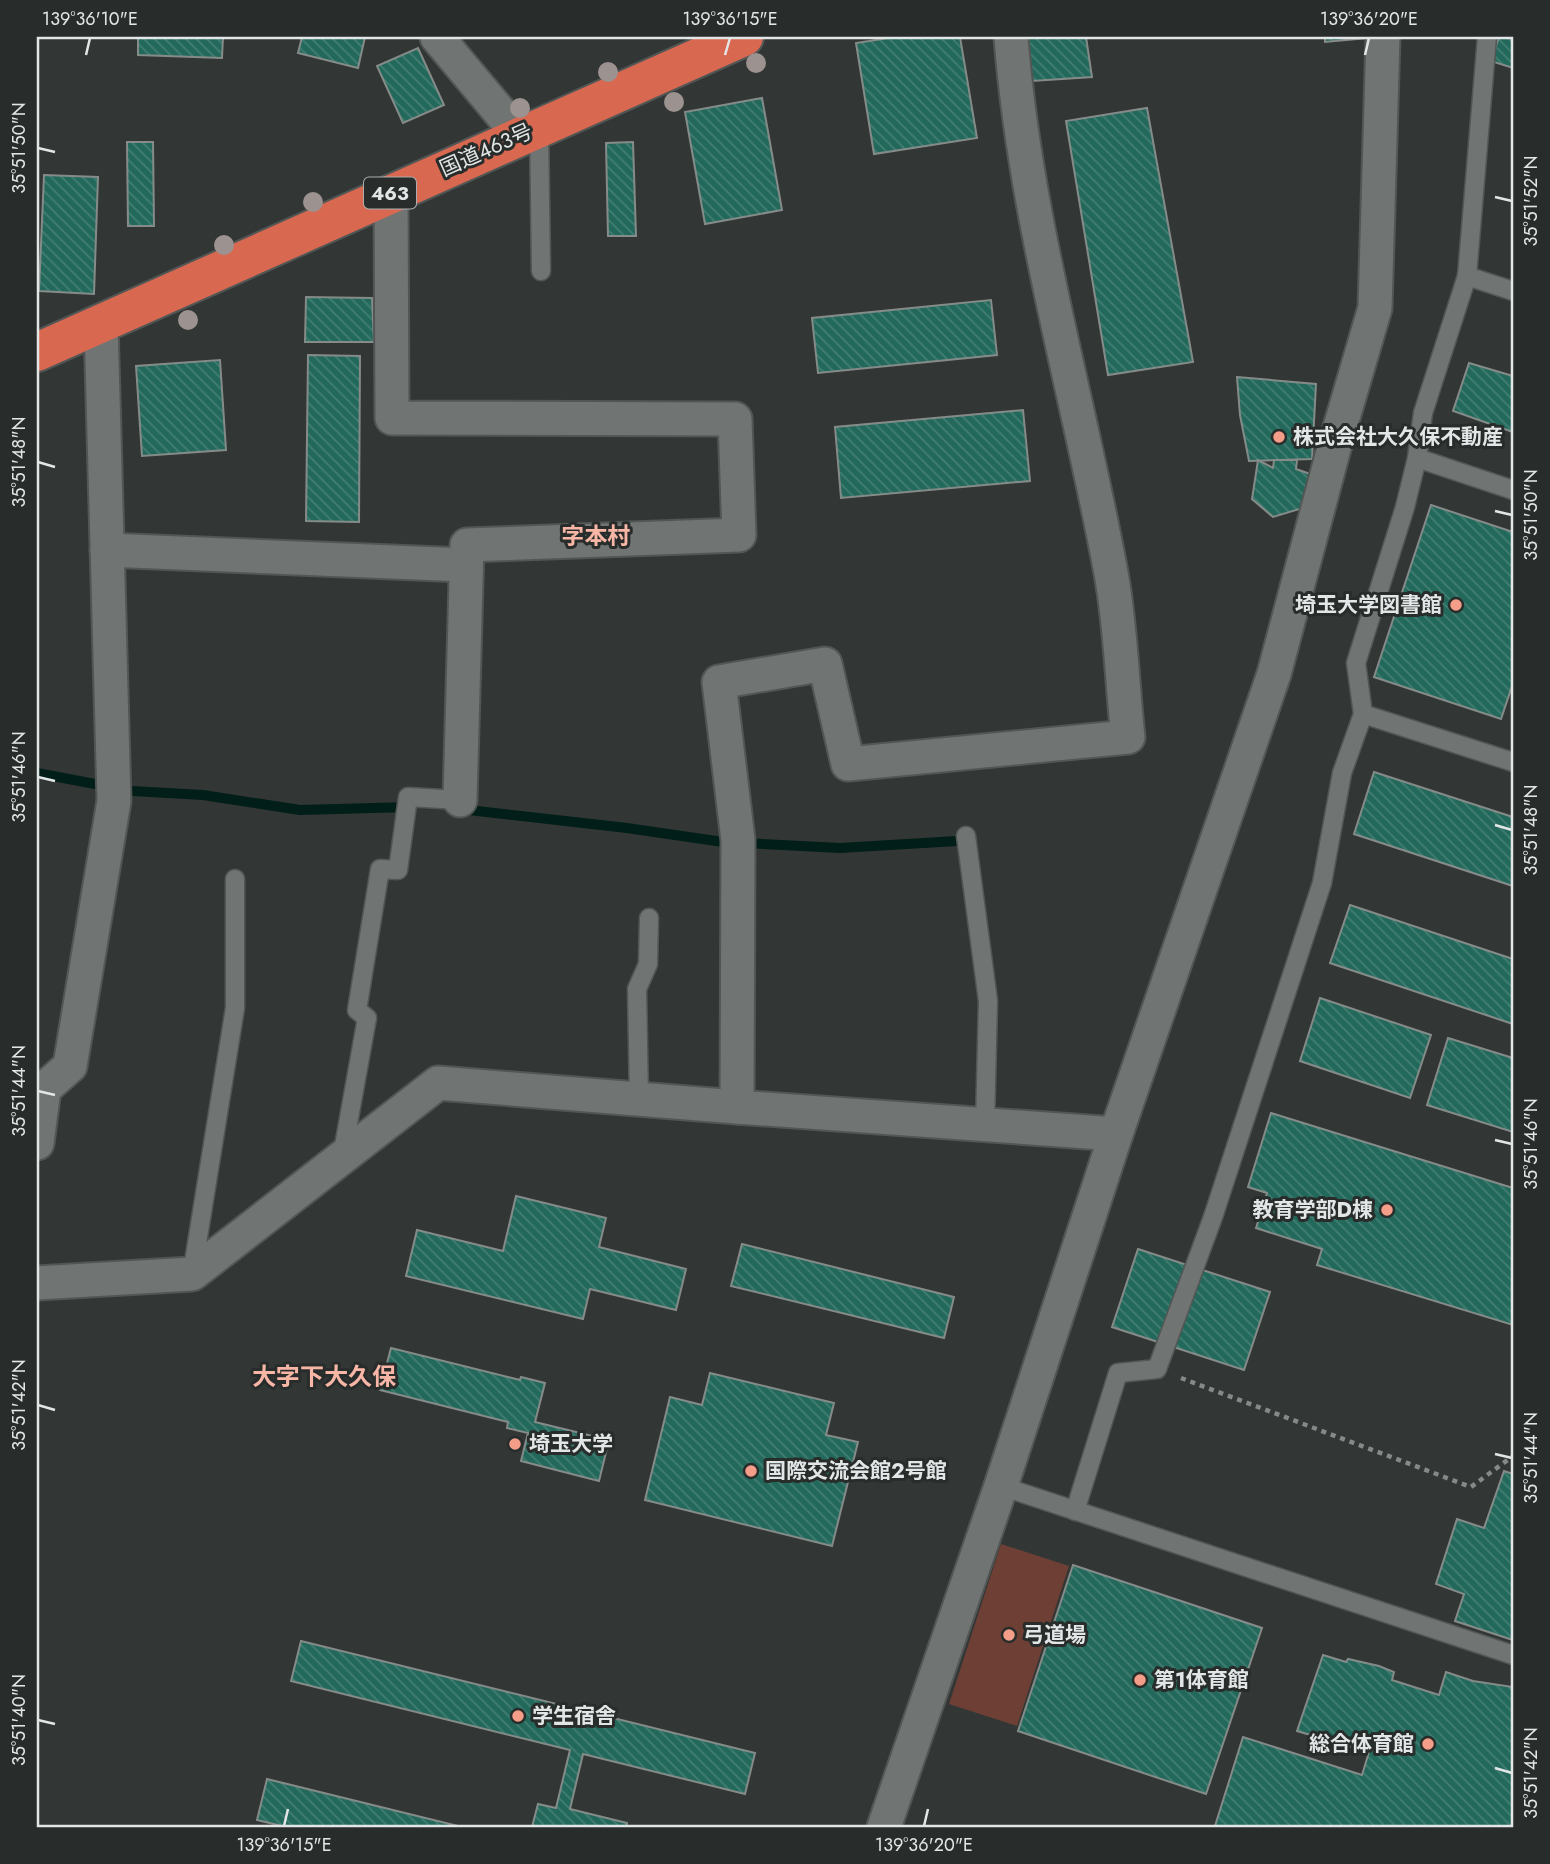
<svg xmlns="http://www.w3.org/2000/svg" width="1550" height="1864" font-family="Jost,'Noto Sans JP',sans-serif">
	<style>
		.green { fill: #6d3f35 }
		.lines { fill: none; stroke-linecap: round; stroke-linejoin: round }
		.stream { stroke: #021e18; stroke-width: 10 }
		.building { fill: url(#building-back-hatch); stroke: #858b89; stroke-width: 2 }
		.lane-casing { stroke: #525655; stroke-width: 21 }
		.street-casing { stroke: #525655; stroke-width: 37 }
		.highway-casing { stroke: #525655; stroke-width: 42 }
		.path { stroke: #858988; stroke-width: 4.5; stroke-dasharray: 5 5; stroke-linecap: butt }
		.lane { stroke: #707573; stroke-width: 18 }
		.street { stroke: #707573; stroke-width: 33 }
		.highway { stroke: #d96851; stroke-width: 38 }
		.tree { fill: #9c928f }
		.ticks { fill: none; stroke: #e3e6e6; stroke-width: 2.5 }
		.poi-dot { fill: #f49e8a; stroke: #282d2b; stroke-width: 2.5 }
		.labels { text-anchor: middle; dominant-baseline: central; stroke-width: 6; stroke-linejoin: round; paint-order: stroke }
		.shield { fill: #282d2b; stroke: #abaeae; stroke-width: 2 }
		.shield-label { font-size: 19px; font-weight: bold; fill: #e3e6e6 }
		.street-label { font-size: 21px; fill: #e3e6e6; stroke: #282d2b }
		.poi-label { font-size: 21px; font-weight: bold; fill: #e3e6e6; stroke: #282d2b; text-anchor: start }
		.neighbourhood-label { font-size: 23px; font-weight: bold; fill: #f8b6a7; stroke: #282d2b }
		.quarter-label { font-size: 24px; font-weight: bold; fill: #f8b6a7; stroke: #282d2b }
		.neatline { fill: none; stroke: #e3e6e6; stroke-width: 2.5 }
		.ticks-label { font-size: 18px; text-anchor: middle; fill: #e3e6e6 }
	</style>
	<defs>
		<pattern id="building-back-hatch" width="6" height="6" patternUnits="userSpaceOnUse" patternTransform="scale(1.75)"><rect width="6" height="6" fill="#23695b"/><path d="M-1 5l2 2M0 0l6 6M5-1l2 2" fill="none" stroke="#437e73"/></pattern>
	</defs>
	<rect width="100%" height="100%" fill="#323735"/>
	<polygon class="green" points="1001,1544 1069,1566 1017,1726 949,1704"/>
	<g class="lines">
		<g class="stream">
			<polyline points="37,773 132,791 203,795 300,810 410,807"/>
			<polyline points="460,809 627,828 723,842 840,848 957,841"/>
		</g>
	</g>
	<g class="building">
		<polygon points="138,37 223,37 222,58 138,55"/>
		<polygon points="302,37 365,37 358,68 298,53"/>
		<polygon points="895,37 960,37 977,138 874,154 856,43"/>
		<polygon points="1028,37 1086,37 1092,77 1032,81"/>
		<polygon points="1325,37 1368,37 1368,38 1325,42"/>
		<polygon points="1499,37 1513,37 1513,68 1491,61"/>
		<polygon points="418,48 444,105 403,123 377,66"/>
		<polygon points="762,98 782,210 705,224 685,112"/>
		<polygon points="1147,108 1193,362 1108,375 1066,121"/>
		<polygon points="127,142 153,142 154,226 128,226"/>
		<polygon points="633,142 636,236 608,236 606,143"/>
		<polygon points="44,175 98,177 94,294 39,291"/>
		<polygon points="306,297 372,298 374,342 305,342"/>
		<polygon points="991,300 997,355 818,373 812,318"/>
		<polygon points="308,355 360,356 359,522 306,521"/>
		<polygon points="220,360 226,450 142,456 136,366"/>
		<polygon points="1469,363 1513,376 1513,432 1453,411"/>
		<polygon points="1237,377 1316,384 1312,459 1249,461 1240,415"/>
		<polygon points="1023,410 1030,481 841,498 835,427"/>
		<polygon points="1258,460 1273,468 1274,460 1297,460 1296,469 1313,475 1306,507 1273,517 1252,499"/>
		<polygon points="1431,505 1513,532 1513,683 1501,719 1374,677"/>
		<polygon points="1374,772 1513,817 1513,886 1354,834"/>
		<polygon points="1350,905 1513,959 1513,1024 1330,963"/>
		<polygon points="1320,998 1431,1035 1410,1098 1300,1061"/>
		<polygon points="1448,1038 1513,1058 1513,1132 1427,1105"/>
		<polygon points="1271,1113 1513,1188 1513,1325 1317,1265 1322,1249 1256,1228 1267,1193 1248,1187"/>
		<polygon points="516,1196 606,1218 599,1247 686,1269 676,1310 590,1289 583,1319 406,1276 417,1230 503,1251"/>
		<polygon points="742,1244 954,1297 944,1338 731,1286"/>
		<polygon points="1138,1249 1270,1292 1244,1370 1112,1327"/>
		<polygon points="391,1348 520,1380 521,1377 545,1383 535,1422 609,1440 599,1481 521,1461 528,1433 507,1428 508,1422 380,1390"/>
		<polygon points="710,1373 834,1403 826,1435 858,1442 832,1546 645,1500 670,1397 702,1405"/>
		<polygon points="1504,1471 1513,1474 1513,1640 1455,1621 1464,1594 1436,1584 1457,1519 1484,1528"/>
		<polygon points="1073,1565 1262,1628 1206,1794 1018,1731"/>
		<polygon points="301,1641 755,1753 745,1794 583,1754 570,1809 627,1823 626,1827 532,1827 538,1804 556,1808 570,1750 291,1681"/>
		<polygon points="1323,1655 1346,1662 1348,1659 1379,1666 1394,1672 1392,1680 1439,1695 1446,1672 1473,1681 1513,1687 1513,1827 1215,1826 1243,1737 1362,1775 1369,1752 1297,1731"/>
		<polygon points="267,1779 462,1827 286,1827 257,1820"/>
	</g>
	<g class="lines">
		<defs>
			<g id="lane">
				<polyline points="1487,37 1467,276 1513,291"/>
				<polyline points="539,126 541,271"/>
				<polyline points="1417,458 1513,490"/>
				<polyline points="1363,714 1513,762"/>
				<polyline points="966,836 988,1001 985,1125"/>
				<polyline points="639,1099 637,989 648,964 649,918"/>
				<polyline points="342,1157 367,1018 357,1010 380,869 398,870 408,797 460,800"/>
				<polyline points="192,1274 235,1008 235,879"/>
				<polyline points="1001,1486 1513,1655"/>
				<polyline points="1075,1511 1118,1373 1157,1369 1213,1217 1322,883 1342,773 1363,714 1356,663 1405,507 1417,458 1423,413 1467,276"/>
			</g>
			<g id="street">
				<polyline points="437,37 519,135"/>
				<polyline points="391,192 392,418 735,419 739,535 467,545 460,800"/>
				<polyline points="107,550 465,565"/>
				<path d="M737 1107 738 840 719 682 825 664 848 764 1128 737C1122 683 1121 627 1111 573 1078 394 1025 219 1011 37"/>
				<polyline points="37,1143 44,1089 70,1066 114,801 101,323"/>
				<polyline points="37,1283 192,1274 438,1083 737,1107 1116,1134"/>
				<polyline points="884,1827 1001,1486 1116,1134 1274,674 1334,448 1375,308 1383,37"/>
			</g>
			<polyline id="highway" points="37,352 744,37"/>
		</defs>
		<use href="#lane" class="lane-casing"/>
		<use href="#street" class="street-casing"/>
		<use href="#highway" class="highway-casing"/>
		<polyline class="path" points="1181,1378 1471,1487 1513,1456"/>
		<use href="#lane" class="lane"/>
		<use href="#street" class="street"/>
		<use href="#highway" class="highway"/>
	</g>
	<g class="tree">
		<circle cx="756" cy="63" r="10"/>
		<circle cx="608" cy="72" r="10"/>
		<circle cx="674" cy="102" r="10"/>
		<circle cx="520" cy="108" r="10"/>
		<circle cx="313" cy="202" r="10"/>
		<circle cx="224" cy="245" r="10"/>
		<circle cx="188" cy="320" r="10"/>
	</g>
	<path class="ticks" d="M86 55 90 38M725 55 730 38M1365 55 1369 38M38 148 55 152M1495 197 1512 201M38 462 55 467M1495 511 1512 515M38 777 55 781M1495 825 1512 830M38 1091 55 1095M1495 1140 1512 1144M38 1405 55 1410M1495 1454 1512 1458M38 1720 55 1724M1495 1768 1512 1773M284 1826 288 1809M924 1826 928 1809"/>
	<g class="poi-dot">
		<circle cx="1279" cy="437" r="7"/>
		<circle cx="1456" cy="605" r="7"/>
		<circle cx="1387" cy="1210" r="7"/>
		<circle cx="515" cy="1444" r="7"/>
		<circle cx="751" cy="1471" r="7"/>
		<circle cx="1009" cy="1635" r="7"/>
		<circle cx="1140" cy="1680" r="7"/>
		<circle cx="518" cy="1716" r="7"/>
		<circle cx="1428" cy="1744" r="7"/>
	</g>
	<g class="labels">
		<rect class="shield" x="364" y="177.5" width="52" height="31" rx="5"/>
		<g class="shield-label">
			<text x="390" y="193">463</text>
		</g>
		<g class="street-label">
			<text transform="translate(486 150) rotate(-24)">国道463号</text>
		</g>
		<g class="poi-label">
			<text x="1293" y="437">株式会社大久保不動産</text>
			<text x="1442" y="605" text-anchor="end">埼玉大学図書館</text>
			<text x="1373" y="1210" text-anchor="end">教育学部D棟</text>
			<text x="529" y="1444">埼玉大学</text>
			<text x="765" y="1471">国際交流会館2号館</text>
			<text x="1023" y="1635">弓道場</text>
			<text x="1154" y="1680">第1体育館</text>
			<text x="532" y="1716">学生宿舎</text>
			<text x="1414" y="1744" text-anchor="end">総合体育館</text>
		</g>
		<g class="neighbourhood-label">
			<text x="596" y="536">字本村</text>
		</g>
		<g class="quarter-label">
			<text x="324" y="1376">大字下大久保</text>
		</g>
	</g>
	<rect width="1550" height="1864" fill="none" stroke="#282d2b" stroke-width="77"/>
	<rect x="38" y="38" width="1474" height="1788" class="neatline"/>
	<g class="ticks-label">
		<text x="90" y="25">139°36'10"E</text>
		<text x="730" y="25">139°36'15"E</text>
		<text x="1369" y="25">139°36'20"E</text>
		<text transform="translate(19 148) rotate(-90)" y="6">35°51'50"N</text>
		<text transform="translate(1531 201) rotate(-90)" y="6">35°51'52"N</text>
		<text transform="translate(19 462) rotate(-90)" y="6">35°51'48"N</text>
		<text transform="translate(1531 515) rotate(-90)" y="6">35°51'50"N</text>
		<text transform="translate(19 777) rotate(-90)" y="6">35°51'46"N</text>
		<text transform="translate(1531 830) rotate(-90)" y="6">35°51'48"N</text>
		<text transform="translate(19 1091) rotate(-90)" y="6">35°51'44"N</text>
		<text transform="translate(1531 1144) rotate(-90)" y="6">35°51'46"N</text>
		<text transform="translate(19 1405) rotate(-90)" y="6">35°51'42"N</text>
		<text transform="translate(1531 1458) rotate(-90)" y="6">35°51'44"N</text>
		<text transform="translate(19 1720) rotate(-90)" y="6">35°51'40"N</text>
		<text transform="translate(1531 1773) rotate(-90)" y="6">35°51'42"N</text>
		<text x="284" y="1851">139°36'15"E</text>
		<text x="924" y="1851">139°36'20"E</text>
	</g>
</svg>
